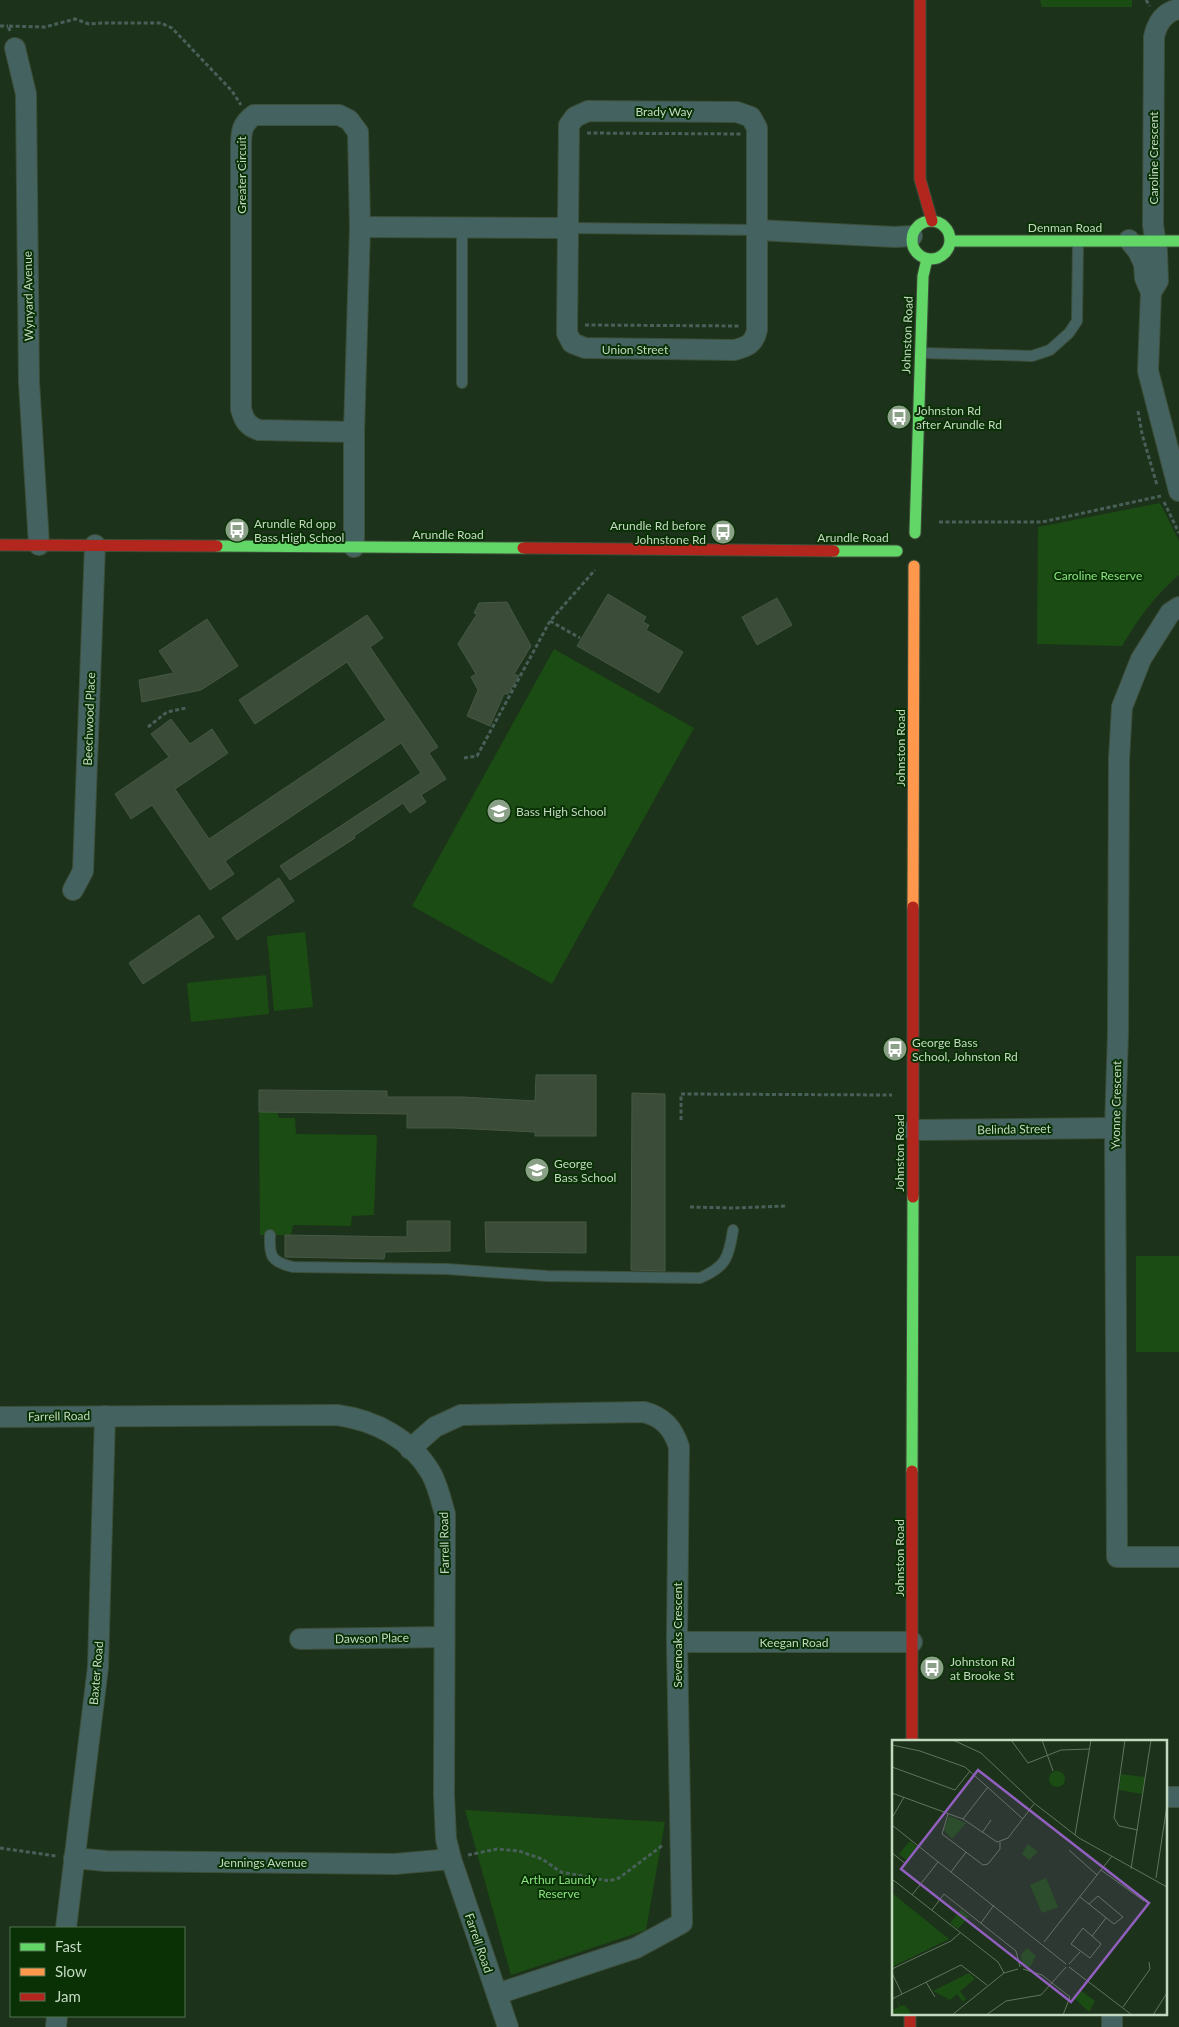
<svg xmlns="http://www.w3.org/2000/svg" width="1179" height="2027" font-family="Lato,sans-serif">
	<style>
		.green { fill: #1a4c13 }
		.building { fill: #3b4c39; stroke: #475845 }
		.lines { fill: none; stroke-linecap: round; stroke-linejoin: round }
		.lane-casing { stroke: #3d4e3a; stroke-width: 12 }
		.street-casing { stroke: #3d4e3a; stroke-width: 22 }
		.fast-casing { stroke: #3d4e3a; stroke-width: 13 }
		.slow-casing { stroke: #3d4e3a; stroke-width: 13 }
		.jam-casing { stroke: #3d4e3a; stroke-width: 13 }
		.path { stroke: #486059; stroke-width: 3; stroke-dasharray: 4 2.5; stroke-linecap: butt }
		.lane { stroke: #446360; stroke-width: 10 }
		.street { stroke: #446360; stroke-width: 20 }
		.fast { stroke: #63d668; stroke-width: 11 }
		.slow { stroke: #ff974d; stroke-width: 11 }
		.jam { stroke: #b3261e; stroke-width: 11 }
		.labels { text-anchor: middle; dominant-baseline: central; stroke-width: 4; stroke-linejoin: round; paint-order: stroke }
		.street-label { font-size: 12px; fill: #c3d9c0; stroke: #093105 }
		.poi-label { font-size: 12px; fill: #c3d9c0; stroke: #093105; text-anchor: start }
		.park-label { font-size: 12px; fill: #8ae37f; stroke: #093105 }
		.inset-road { fill: none; stroke: #5f755c; stroke-width: 1 }
		.view { fill: #9160bf; fill-opacity: 0.15; stroke: #9160bf; stroke-width: 2.5 }
		.inset-edge { fill: none; stroke: #c3d9c0; stroke-width: 2.5 }
	</style>
	<rect width="100%" height="100%" fill="#1d321a"/>
	<g class="green">
		<polygon points="1040,0 1132,0 1132,7 1042,7"/>
		<path d="M1160 503 1179 541V575C1155 595 1138 619 1122 646L1037 644 1038 527Z"/>
		<polygon points="554,649 694,728 552,984 412,906"/>
		<polygon points="305,932 313,1007 274,1011 267,936"/>
		<polygon points="266,975 269,1014 191,1022 187,983"/>
		<polygon points="259,1112 277,1112 279,1118 295,1118 296,1134 377,1135 374,1215 352,1216 351,1226 293,1225 291,1235 260,1235"/>
		<rect x="1136" y="1256" width="43" height="96"/>
		<polygon points="465,1810 665,1822 646,1930 511,1975"/>
	</g>
	<g class="building">
		<polygon points="608,594 646,617 643,622 649,625 646,630 683,652 659,693 577,646"/>
		<polygon points="777,598 792,625 757,645 742,617"/>
		<polygon points="507,602 531,646 514,674 519,676 508,694 504,694 490,726 467,716 478,690 471,677 476,674 458,644 477,614 474,613 479,603"/>
		<polygon points="367,615 383,638 370,647 438,747 429,753 446,779 421,795 426,802 410,813 403,803 354,836 355,838 290,880 280,866 421,773 401,743 225,861 234,874 210,890 152,805 131,819 115,794 169,757 151,734 171,719 190,744 212,729 228,753 175,789 209,839 386,720 347,662 255,724 239,700"/>
		<polygon points="207,619 238,666 201,690 142,702 139,680 174,673 159,651"/>
		<polygon points="279,878 294,901 237,940 222,918"/>
		<polygon points="199,915 214,937 143,984 129,963"/>
		<polygon points="536,1075 596,1075 596,1136 535,1136 535,1132 452,1128 407,1128 407,1114 259,1112 259,1090 387,1091 387,1097 462,1097 535,1101"/>
		<polygon points="632,1093 665,1094 665,1271 631,1270"/>
		<polygon points="407,1221 450,1221 450,1251 385,1252 384,1259 285,1257 285,1235 407,1237"/>
		<polygon points="485,1222 586,1222 586,1253 486,1252"/>
	</g>
	<g class="lines">
		<defs>
			<g id="lane">
				<polyline points="568,228 758,230"/>
				<polyline points="921,353 1032,356 1050,350 1069,333 1077,321 1078,242"/>
				<polyline points="462,383 462,228"/>
				<path d="M270 1235C269 1256 271 1262 293 1267L447 1269 547 1276 700 1278C726 1267 729 1257 733 1230"/>
			</g>
			<g id="street">
				<polyline points="15,48 26,94 29,382 39,545"/>
				<path d="M360 227 568 228 567 333 572 343 585 348 734 350C747 347 754 344 757 330V128L751 117 737 112 588 111 575 117 569 125 568 228"/>
				<polyline points="758,230 895,237 912,236"/>
				<polyline points="1129,240 1138,251 1144,264 1145,278 1151,292 1148,371 1179,491"/>
				<path d="M1151 292 1158 281 1157 251 1153 225 1154 37C1157 23 1164 12 1179 9"/>
				<path d="M354 432 259 430C247 426 244 420 241 409V146C241 131 242 124 254 115H339L349 120 358 132 360 227 354 432V547"/>
				<polyline points="1179,607 1170,613 1141,659 1122,707 1119,759 1118,1033 1115,1128 1117,1557 1179,1557"/>
				<polyline points="73,890 83,871 95,545"/>
				<polyline points="913,1130 1115,1128"/>
				<path d="M0 1417 337 1415C375 1420 411 1439 431 1473 438 1486 441 1500 445 1514L444 1795 446 1839 451 1859 508 2027"/>
				<path d="M410 1449 435 1427 461 1415 644 1412C663 1417 673 1428 679 1447L677 1642 682 1923 636 1948 497 1994"/>
				<polyline points="300,1639 444,1637"/>
				<polyline points="677,1642 912,1642"/>
				<polyline points="1165,1797 1179,1797"/>
				<polyline points="74,1858 106,1861 395,1864 451,1859"/>
				<polyline points="66,1928 98,1667 105,1416"/>
				<polyline points="56,2027 57,2016"/>
				<polyline points="1112,2027 1112,2016"/>
			</g>
			<g id="fast">
				<circle cx="931" cy="240" r="19"/>
				<polyline points="951,241 1179,241"/>
				<polyline points="915,533 923,276 927,259"/>
				<polyline points="217,546 523,548"/>
				<polyline points="834,551 897,551"/>
				<polyline points="912,1471 913,1197"/>
			</g>
			<polyline id="slow" points="913,907 914,566"/>
			<g id="jam">
				<polyline points="920,0 920,179 932,221"/>
				<polyline points="0,545 217,546"/>
				<polyline points="523,548 834,551"/>
				<polyline points="913,1197 913,907"/>
				<polyline points="912,1741 912,1471"/>
				<polyline points="910,2013 910,2027"/>
			</g>
		</defs>
		<use href="#lane" class="lane-casing"/>
		<use href="#street" class="street-casing"/>
		<use href="#fast" class="fast-casing"/>
		<use href="#slow" class="slow-casing"/>
		<use href="#jam" class="jam-casing"/>
		<g class="path">
			<polyline points="1146,0 1150,6"/>
			<polyline points="0,26 8,26"/>
			<polyline points="10,31 8,26 45,27 75,19 89,24 102,23 161,23 172,28 232,91 241,105"/>
			<polyline points="587,133 741,134"/>
			<polyline points="585,325 741,326"/>
			<polyline points="1138,411 1142,434 1157,485"/>
			<polyline points="1164,502 1179,533"/>
			<polyline points="939,522 1042,522 1161,496"/>
			<polyline points="550,621 580,638"/>
			<polyline points="148,727 167,712 186,708"/>
			<polyline points="464,758 477,756 550,621 595,570"/>
			<polyline points="681,1120 681,1094 892,1095"/>
			<polyline points="690,1207 733,1208 787,1206"/>
			<polyline points="0,1848 56,1856"/>
			<polyline points="468,1855 497,1849 519,1851 542,1859 561,1872 609,1881 619,1878 663,1845"/>
		</g>
		<use href="#lane" class="lane"/>
		<use href="#street" class="street"/>
		<use href="#fast" class="fast"/>
		<use href="#slow" class="slow"/>
		<use href="#jam" class="jam"/>
	</g>
	<defs>
		<symbol id="bus-disc" viewBox="-11 -11 22 22"><circle r="9.5" fill="#899f86" stroke="#093105"/><path d="M-5-6H5V4H4V6H2V4H-2V6H-4V4H-5ZM-3.5-4V0h7V-4ZM-3.5 1.2v1.5H-2V1.2ZM2 1.2v1.5H3.5V1.2Z" fill="#fff"/></symbol>
		<symbol id="school-disc" viewBox="-11 -11 22 22"><circle r="9.5" fill="#899f86" stroke="#093105"/><path d="M0-5L7-2L0 1L-7-2ZM-4 1L0 2.5L4 1V4Q0 6-4 4Z" fill="#fff"/></symbol>
	</defs>
	<g fill-rule="evenodd">
		<use href="#bus-disc" x="885" y="403" width="28" height="28"/>
		<use href="#bus-disc" x="223" y="516" width="28" height="28"/>
		<use href="#bus-disc" x="709" y="518" width="28" height="28"/>
		<use href="#school-disc" x="485" y="797" width="28" height="28"/>
		<use href="#bus-disc" x="881" y="1035" width="28" height="28"/>
		<use href="#school-disc" x="523" y="1156" width="28" height="28"/>
		<use href="#bus-disc" x="918" y="1654" width="28" height="28"/>
	</g>
	<g class="labels">
		<g class="street-label">
			<text x="664" y="111">Brady Way</text>
			<text transform="translate(1153 158) rotate(-90)">Caroline Crescent</text>
			<text transform="translate(241 175) rotate(-90)">Greater Circuit</text>
			<text x="1065" y="227">Denman Road</text>
			<text transform="translate(28 296) rotate(-91)">Wynyard Avenue</text>
			<text transform="translate(907 335) rotate(-88)">Johnston Road</text>
			<text x="635" y="349">Union Street</text>
			<text x="448" y="534">Arundle Road</text>
			<text x="853" y="537">Arundle Road</text>
			<text transform="translate(89 719) rotate(-88)">Beechwood Place</text>
			<text transform="translate(900 748) rotate(-90)">Johnston Road</text>
			<text transform="translate(1116 1105) rotate(-89)">Yvonne Crescent</text>
			<text transform="translate(1014 1129) rotate(-1)">Belinda Street</text>
			<text transform="translate(899 1153) rotate(-90)">Johnston Road</text>
			<text transform="translate(59 1416) rotate(-1)">Farrell Road</text>
			<text transform="translate(444 1543) rotate(-91)">Farrell Road</text>
			<text transform="translate(899 1558) rotate(-90)">Johnston Road</text>
			<text transform="translate(677 1635) rotate(-90)">Sevenoaks Crescent</text>
			<text transform="translate(372 1638) rotate(-1)">Dawson Place</text>
			<text x="794" y="1642">Keegan Road</text>
			<text transform="translate(96 1673) rotate(-85)">Baxter Road</text>
			<text x="263" y="1862">Jennings Avenue</text>
			<text transform="translate(479 1943) rotate(71)">Farrell Road</text>
		</g>
		<g class="poi-label">
			<text x="916" y="410">Johnston Rd<tspan x="916" dy="14">after Arundle Rd</tspan></text>
			<text x="254" y="523">Arundle Rd opp<tspan x="254" dy="14">Bass High School</tspan></text>
			<text x="706" y="525" text-anchor="end">Arundle Rd before<tspan x="706" dy="14">Johnstone Rd</tspan></text>
			<text x="516" y="811">Bass High School</text>
			<text x="912" y="1042">George Bass<tspan x="912" dy="14">School, Johnston Rd</tspan></text>
			<text x="554" y="1163">George<tspan x="554" dy="14">Bass School</tspan></text>
			<text x="950" y="1661">Johnston Rd<tspan x="950" dy="14">at Brooke St</tspan></text>
		</g>
		<g class="park-label">
			<text x="1098" y="575">Caroline Reserve</text>
			<text x="559" y="1879">Arthur Laundy<tspan x="559" dy="14">Reserve</tspan></text>
		</g>
	</g>
	<g transform="translate(892 1740)">
		<rect width="275" height="275" fill="#1d321a"/>
		<path d="M157 39a8 8 0 1 1 16 0a8 8 0 1 1-16 0ZM229 34 253 37 250 54 227 50ZM57 76 74 83 60 99 52 90ZM18 101 25 107 14 120 7 114ZM136 104 146 112 137 120 130 114ZM154 138 166 167 150 173 138 145ZM0 153 57 199 0 227ZM69 170 77 176 66 189 58 183ZM135 208 144 216 138 227 131 225 129 215ZM77 233 83 239 68 251 74 259 71 262 65 254 58 260 41 251ZM188 250 203 261 197 272 182 258ZM4 258 8 266 12 265 18 271 17 275H0V270L7 267Z" fill="#1a4c13"/>
		<path class="inset-road" d="M61 0 89 13 142 63 187 98 275 147M119 0 136 23 169 10 198 9M150 0 161 31M233 0 222 78 227 86 246 90M0 5 28 11 73 27 131 79M0 27 63 50 78 31M0 53 71 79 105 102 116 98 142 64M56 74 50 94 91 125 96 124 108 109V102M0 78 12 57M71 79 96 47M0 85 174 224M90 93 99 80M183 95 199 0M177 110 205 135M0 113 14 124M239 129 259 0M209 130 252 161M59 132 74 112M264 138 275 65M0 139 106 222 112 233M20 155 46 122M188 157 222 184 231 177 206 156 197 164M40 170 52 154 124 211 128 227M89 183 102 165M200 196 209 204 198 218 179 204 191 188 200 196 214 178M152 202 220 116M177 224 188 212M177 227 240 275M0 229 59 201 68 193M131 229 150 235 178 257 171 275M0 233 10 254M34 242 43 257M0 259 69 225 95 245M231 267 258 229 257 222M60 275 112 233 126 229M94 275 114 261 149 255 174 227M261 275 275 253"/>
		<path class="view" d="M86 30 257 163 179 262 9 129Z"/>
		<rect width="275" height="275" class="inset-edge"/>
	</g>
	<rect x="10" y="1927" width="175" height="90" fill="#093105" stroke="#537450"/>
	<rect x="20" y="1943" width="25" height="8" fill="#63d668" stroke="#537450"/>
	<text x="55" y="1952" font-size="15" fill="#c3d9c0">Fast</text>
	<rect x="20" y="1968" width="25" height="8" fill="#ff974d" stroke="#537450"/>
	<text x="55" y="1977" font-size="15" fill="#c3d9c0">Slow</text>
	<rect x="20" y="1993" width="25" height="8" fill="#b3261e" stroke="#537450"/>
	<text x="55" y="2002" font-size="15" fill="#c3d9c0">Jam</text>
</svg>
